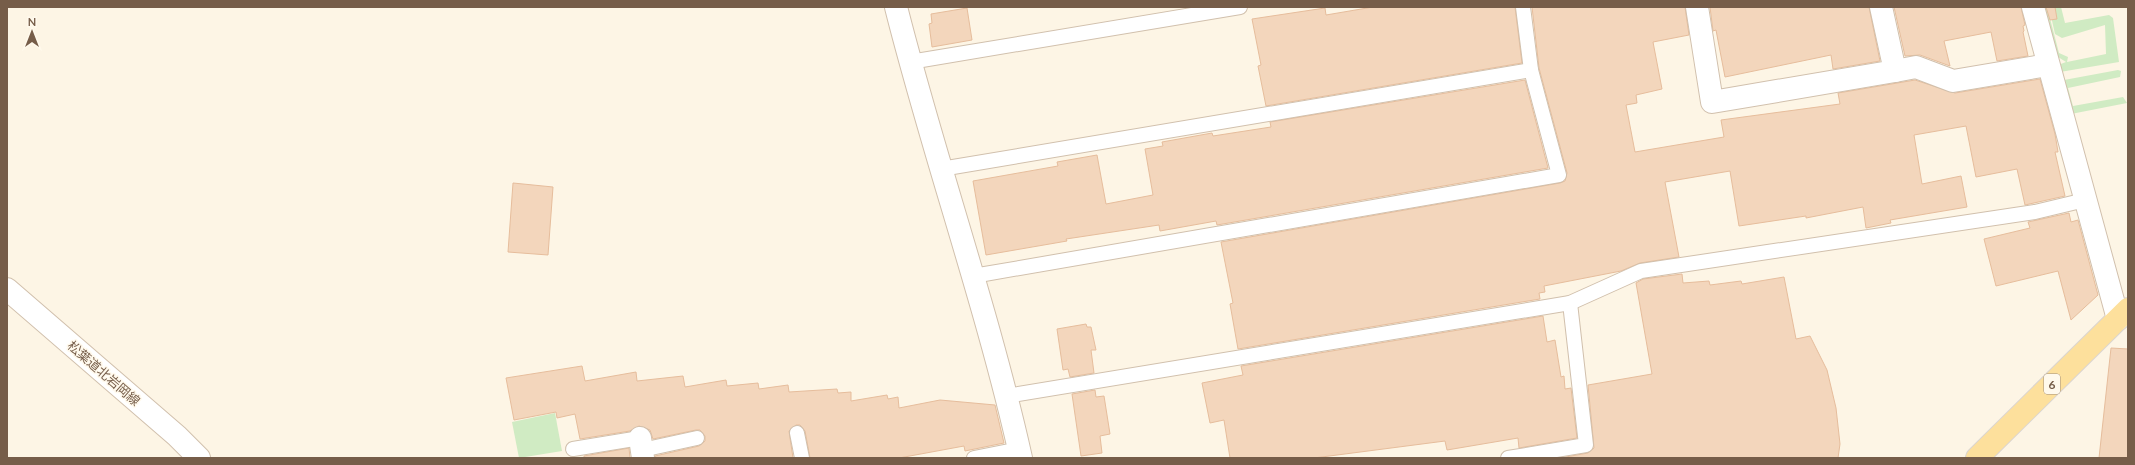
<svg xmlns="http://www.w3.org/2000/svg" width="2135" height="465" font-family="Lato,'Noto Sans JP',sans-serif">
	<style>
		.green { fill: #d0ebc3 }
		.building { fill: #f3d6bc; stroke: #e6bd9c }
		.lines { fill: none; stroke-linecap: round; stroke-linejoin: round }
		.service-casing { stroke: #d1c0ad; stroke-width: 16 }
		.minor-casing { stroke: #d1c0ad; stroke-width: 24 }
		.tertiary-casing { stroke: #d1c0ad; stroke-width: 24 }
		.primary-casing { stroke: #dbd5d0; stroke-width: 24 }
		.service { stroke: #fff; stroke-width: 14 }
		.minor { stroke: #fff; stroke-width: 22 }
		.tertiary { stroke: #fff; stroke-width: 22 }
		.primary { stroke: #fde09c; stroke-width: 22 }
		.labels { text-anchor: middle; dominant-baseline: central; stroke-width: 3; stroke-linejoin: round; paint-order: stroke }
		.shield { fill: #fff9ec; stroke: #9f8c7a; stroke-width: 1 }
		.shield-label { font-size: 12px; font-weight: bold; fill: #765d49 }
		.street-label { font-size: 13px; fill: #765d49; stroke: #fff9ec }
	</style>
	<rect width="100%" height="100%" fill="#fdf5e5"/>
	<g class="green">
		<polygon points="2041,7 2047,7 2059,53 2068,57 2067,62 2106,54 2105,25 2062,38 2055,34 2049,7 2061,7 2065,23 2109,15 2113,18 2119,62 2060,72 2058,65 2066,62 2055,55"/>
		<polygon points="2118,70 2121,71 2120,77 2068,88 2073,106 2123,97 2127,103 2071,114 2064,80"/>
		<polygon points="555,413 562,451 519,458 512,422"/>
	</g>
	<g class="building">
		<polygon points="1373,7 1515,7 1522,63 1266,106 1258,66 1261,65 1252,19 1325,8 1326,15"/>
		<polygon points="1532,7 1685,7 1689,35 1653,42 1662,89 1636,95 1637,103 1626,105 1635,152 1724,137 1721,120 1840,104 1838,93 1915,80 1955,93 2040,79 2055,134 2058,152 2055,152 2065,196 2025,205 2017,169 1976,177 1966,126 1914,135 1922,184 1961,176 1967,207 1890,220 1891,223 1866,228 1863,207 1806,218 1806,216 1739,226 1730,171 1665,182 1679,257 1640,263 1621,271 1544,286 1545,292 1539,293 1540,299 1238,349 1230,304 1233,303 1221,242 1560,183 1565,181 1567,173 1539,68"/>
		<polygon points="1710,7 1869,7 1880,61 1833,69 1831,55 1725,77 1716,30 1713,31"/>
		<polygon points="1894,7 2021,7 2025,25 2023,26 2024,31 2023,32 2028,56 1997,61 1991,32 1944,41 1950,66 1920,55 1905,56"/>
		<polygon points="2046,7 2055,7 2057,19 2050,20"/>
		<polygon points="967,8 972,40 932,47 929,24 932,23 931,14"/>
		<polygon points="1525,80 1548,168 1217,225 1216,221 1160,231 1159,225 1066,239 1067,241 986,255 973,181 1058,166 1057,162 1097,155 1106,204 1153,195 1145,149 1163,146 1162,142 1212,133 1213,136 1271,127 1270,122"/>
		<polygon points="513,183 553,187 548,255 508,252"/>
		<polygon points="2069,213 2071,222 2078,220 2098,295 2071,320 2058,271 1996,286 1984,239 2030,228 2028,222"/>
		<polygon points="1682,274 1683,283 1709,281 1710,285 1741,281 1742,284 1784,277 1796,339 1810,336 1827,370 1836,408 1840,444 1838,458 1560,458 1588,453 1594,448 1588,385 1652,374 1636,283 1643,279"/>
		<polygon points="1543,316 1547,342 1555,340 1561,377 1564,376 1565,389 1571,388 1577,438 1519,448 1518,438 1447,450 1445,441 1314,458 1230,458 1224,420 1210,423 1202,383 1243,375 1241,366"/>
		<polygon points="1086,324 1087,327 1091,327 1096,350 1091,350 1094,373 1070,377 1068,369 1063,370 1057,329"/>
		<polygon points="2111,348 2128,349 2128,458 2099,458"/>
		<polygon points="582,366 585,381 636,372 637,381 683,376 685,387 726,380 727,386 758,383 759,389 788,385 789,392 837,389 838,393 851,392 851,401 887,395 888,399 898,397 899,408 940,400 995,405 1004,443 965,451 964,446 899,458 810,458 805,431 800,425 796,425 789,431 793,458 655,458 655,456 699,446 705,441 705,436 700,430 696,430 653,439 650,430 639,426 630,431 580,439 575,414 557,418 556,412 514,420 506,378"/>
		<polygon points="1095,390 1096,397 1104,396 1110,434 1100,436 1102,453 1081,456 1072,394"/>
		<polygon points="629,448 630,458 584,458 584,456"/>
	</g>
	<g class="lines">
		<defs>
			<g id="service">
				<polyline points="910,62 1240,7"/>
				<polyline points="941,169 1531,70"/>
				<polyline points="973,276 1559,175 1531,70 1523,7"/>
				<polyline points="1006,396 1570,303 1641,271 2035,212 2085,200"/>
				<polyline points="797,433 802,458"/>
				<polyline points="573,449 640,438"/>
				<polyline points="642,450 697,438"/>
				<polyline points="974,458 1019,449"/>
				<polyline points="1508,458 1586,445 1570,303"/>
			</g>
			<g id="minor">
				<path d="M896 7C934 158 987 306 1021 458"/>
				<polyline points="1697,7 1712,102 1895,71 1881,7"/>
				<polyline points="2033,7 2118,319"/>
				<polyline points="1895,71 1916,67 1953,81 2048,65"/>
				<polyline points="640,438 643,458"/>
			</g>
			<polyline id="tertiary" points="7,289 177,436 199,458"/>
			<polyline id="primary" points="1977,458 2128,309"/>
		</defs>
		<use href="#service" class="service-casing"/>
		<use href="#minor" class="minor-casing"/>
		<use href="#tertiary" class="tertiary-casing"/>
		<use href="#primary" class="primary-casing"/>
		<use href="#service" class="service"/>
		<use href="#minor" class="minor"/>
		<use href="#tertiary" class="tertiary"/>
		<use href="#primary" class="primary"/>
	</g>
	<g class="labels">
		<rect class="shield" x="2044" y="374" width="16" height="20" rx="3"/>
		<g class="shield-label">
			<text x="2052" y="384">6</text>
		</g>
		<g class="street-label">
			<text transform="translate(104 373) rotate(41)">松葉道北岩岡線</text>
		</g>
	</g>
	<rect width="2135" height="465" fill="none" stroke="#765d49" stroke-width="16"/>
	<g transform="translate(32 32)" stroke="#fff9ec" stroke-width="3" paint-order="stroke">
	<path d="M0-3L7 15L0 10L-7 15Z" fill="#765d49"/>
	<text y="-6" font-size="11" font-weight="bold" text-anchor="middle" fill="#765d49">N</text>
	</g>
</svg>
